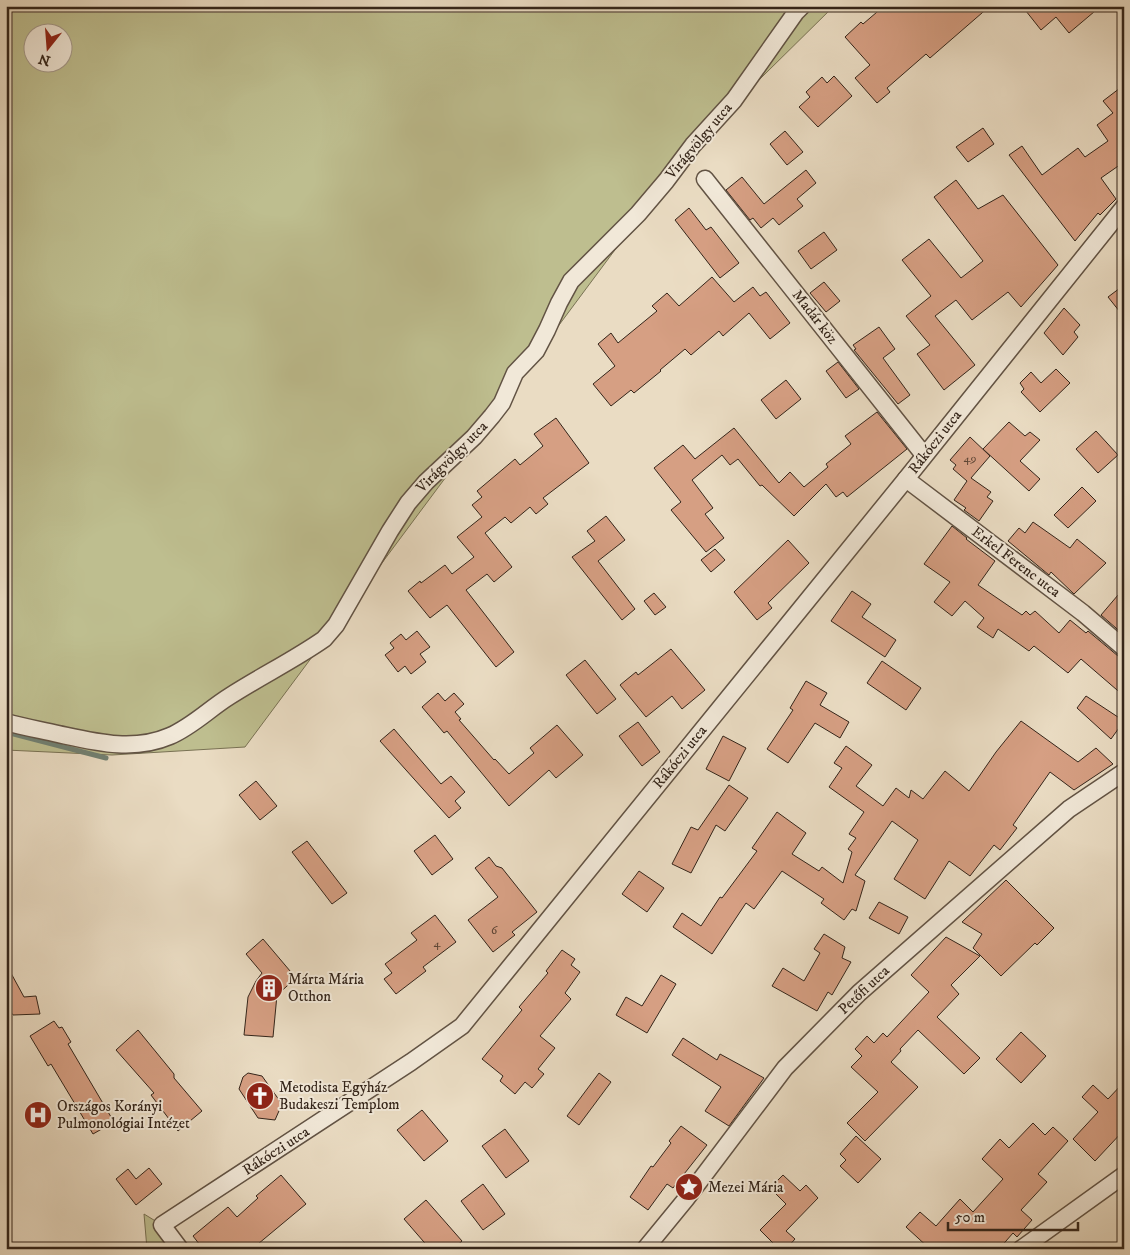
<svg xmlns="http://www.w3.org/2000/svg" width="1130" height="1255" font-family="'IM FELL DW Pica',serif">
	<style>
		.green { fill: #bebe8f; stroke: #797254; fill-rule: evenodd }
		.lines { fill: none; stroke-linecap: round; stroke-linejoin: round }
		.stream { stroke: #718072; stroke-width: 5 }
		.building { fill: #d69f83; stroke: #34251a }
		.street-casing { stroke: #625344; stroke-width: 19 }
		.street { stroke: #f1e8d8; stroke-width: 16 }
		.labels { text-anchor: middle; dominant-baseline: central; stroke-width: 4; stroke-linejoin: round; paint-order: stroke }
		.number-label { font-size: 12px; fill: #5c4434 }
		.street-label { font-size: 15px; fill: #34251a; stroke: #f1e8d8 }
		.poi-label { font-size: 15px; fill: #34251a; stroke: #f1e8d8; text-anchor: start }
	</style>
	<rect width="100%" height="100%" fill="#eadcc3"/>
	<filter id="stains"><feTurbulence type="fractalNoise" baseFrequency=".004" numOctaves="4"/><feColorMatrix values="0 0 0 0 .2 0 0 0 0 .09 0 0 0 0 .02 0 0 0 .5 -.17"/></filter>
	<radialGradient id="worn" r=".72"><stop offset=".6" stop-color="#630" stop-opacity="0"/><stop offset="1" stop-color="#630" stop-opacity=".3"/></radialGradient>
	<g class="green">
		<path d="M6 6H834L693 145 245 747 112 755 6 750ZM32 32H62V62H32Z"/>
		<polygon points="144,1214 162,1225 180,1249 147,1249"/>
	</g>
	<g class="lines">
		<polyline class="stream" points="6,732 106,758"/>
	</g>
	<g class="building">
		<polygon points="884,6 990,6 930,58 926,54 887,88 890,92 877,103 855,78 870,65 845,37 861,22 863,24"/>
		<polygon points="1022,6 1101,6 1069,33 1056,17 1041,30"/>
		<polygon points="834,76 852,96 818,127 799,107 810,97 806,92 822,77 827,83"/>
		<polygon points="1124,85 1124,162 1101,178 1116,199 1100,215 1098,213 1075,241 1009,155 1022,146 1042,175 1078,148 1085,157 1108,141 1097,125 1113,113 1103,101"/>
		<polygon points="983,128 994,144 968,162 956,147"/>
		<polygon points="785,131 803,152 787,165 770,144"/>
		<polygon points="806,170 816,183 797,199 803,206 779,225 773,218 761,228 753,218 750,220 726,190 742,177 764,204"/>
		<polygon points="956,180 978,209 1003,195 1058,265 1021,307 1008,292 972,320 956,300 935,316 975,365 944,390 917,354 930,345 906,316 931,296 902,260 929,239 961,278 983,261 934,197"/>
		<polygon points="689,208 706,230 711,227 739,263 720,278 675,220"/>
		<polygon points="824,232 837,250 811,269 798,251"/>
		<polygon points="712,277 734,302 753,287 760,296 766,292 790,323 770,339 749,313 723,336 719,331 691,355 685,349 660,370 661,371 634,393 631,390 611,406 593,384 615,366 598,344 611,333 618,343 657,311 652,306 667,293 679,306"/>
		<polygon points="824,282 840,301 826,312 810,293"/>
		<polygon points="1124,285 1124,317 1108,297"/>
		<polygon points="1064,308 1080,325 1074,332 1078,337 1063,355 1044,333"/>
		<polygon points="879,327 895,349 883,358 910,395 898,404 854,350 856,349 853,345"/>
		<polygon points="838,362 859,389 846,398 826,371"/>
		<polygon points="1056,369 1070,383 1040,412 1021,392 1024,389 1020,383 1031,372 1041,383"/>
		<polygon points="786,380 801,399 776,419 761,400"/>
		<polygon points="877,412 907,449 847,497 843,492 836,497 826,484 794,516 762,485 760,486 738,459 730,465 722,455 692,480 713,508 705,514 724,538 706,552 671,510 681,502 654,468 683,445 695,459 734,428 779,483 790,472 804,487 828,467 826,464 851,444 845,436"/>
		<polygon points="556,418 589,463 543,498 548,504 536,514 530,507 511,523 505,517 485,533 512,567 494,582 487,574 466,590 514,652 496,667 447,605 430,618 408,591 420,581 421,583 445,565 452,574 474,557 457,537 482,517 472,505 482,497 477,491 515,459 520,465 543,446 534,434"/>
		<polygon points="1009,422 1025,436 1030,432 1040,440 1020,461 1040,479 1029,491 983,449"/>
		<polygon points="1096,431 1118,455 1098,473 1076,449"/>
		<polygon points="970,437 990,456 971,478 991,492 987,497 993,501 979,521 964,510 966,508 954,500 967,481 953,469 956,465 950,460"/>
		<polygon points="1082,487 1096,501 1068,528 1054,515"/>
		<polygon points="606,516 625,540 598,561 635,609 622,620 572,557 595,541 587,531"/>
		<polygon points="1033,522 1070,548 1077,539 1106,563 1074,594 1051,572 1049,575 1008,541 1019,528 1025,533"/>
		<polygon points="952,526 967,538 966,539 995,561 978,585 1022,615 1026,611 1030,615 1035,611 1059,633 1070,620 1086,633 1088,631 1118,656 1124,658 1124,696 1081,659 1068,673 1034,646 1029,651 998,629 993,638 977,627 984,618 965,601 952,616 934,602 950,582 924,564"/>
		<polygon points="788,540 809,563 768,603 772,608 757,620 734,592"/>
		<polygon points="715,549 725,560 711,572 701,560"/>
		<polygon points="1124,588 1124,635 1101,615"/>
		<polygon points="852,591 871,604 862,617 896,640 885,657 831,621"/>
		<polygon points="654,593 666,607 655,615 644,601"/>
		<polygon points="417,631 430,647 420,654 426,662 411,674 405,666 398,672 385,655 394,648 390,643 401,634 406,640"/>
		<polygon points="671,649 705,690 682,709 672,696 646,717 620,685 636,672 638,675"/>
		<polygon points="585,660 616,699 597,714 566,675"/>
		<polygon points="882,661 921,688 906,710 867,683"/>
		<polygon points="806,681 827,693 820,705 849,722 840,738 815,723 788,763 767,749 793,710 790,708"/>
		<polygon points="438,693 445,701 454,693 464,704 455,712 461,719 459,720 494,760 495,759 509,774 534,753 530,748 557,725 583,755 556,778 549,770 509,806 447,731 444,733 422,707"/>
		<polygon points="1086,696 1124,721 1111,739 1077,708"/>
		<polygon points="1021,721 1078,762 1096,748 1113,764 1074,790 1050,772 1013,825 1017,828 1000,850 994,845 970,876 949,861 925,899 894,879 918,840 892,821 855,875 865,881 856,911 852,909 844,920 821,903 824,899 782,871 754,909 746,903 712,954 673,927 682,913 701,926 720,897 722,898 757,851 752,848 777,812 806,833 792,854 819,871 822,867 843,883 852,852 848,849 856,838 849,834 864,812 829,787 842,768 834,763 846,746 872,765 856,786 883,806 896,788 909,798 911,790 923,799 945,771 969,791 996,752"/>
		<polygon points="638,722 660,752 642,766 619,736"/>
		<polygon points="394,729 441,784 451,776 465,792 455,801 461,808 449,818 380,741"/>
		<polygon points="723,736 746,748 729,781 706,769"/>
		<polygon points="256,781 277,806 260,820 239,795"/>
		<polygon points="729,785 748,798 725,831 716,825 691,873 672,864 691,827 698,830"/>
		<polygon points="435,835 453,859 432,875 414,851"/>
		<polygon points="307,841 347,893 332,904 292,852"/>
		<polygon points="489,857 496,866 502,868 537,912 512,932 515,935 493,952 468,920 498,897 475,868"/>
		<polygon points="639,871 664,888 647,912 622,894"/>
		<polygon points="1006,880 1054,928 1037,945 1035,943 1001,976 973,948 982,934 962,922"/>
		<polygon points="879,902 908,917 899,934 869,918"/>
		<polygon points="435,915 456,942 423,967 426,971 396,994 384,979 392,973 385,964 417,940 411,933"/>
		<polygon points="824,934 845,947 842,958 851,962 832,995 828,992 817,1011 772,986 783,968 804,981 820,953 814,949"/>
		<polygon points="946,937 980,956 951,985 959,994 937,1017 980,1058 964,1074 918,1030 900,1049 901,1051 891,1062 918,1087 865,1141 847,1123 878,1092 851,1067 862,1056 855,1049 867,1036 874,1043 883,1033 887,1037 929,992 911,975"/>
		<polygon points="263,939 296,978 277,995 273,1037 244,1035 248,997 256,981 262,973 246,954"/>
		<polygon points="562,950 575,959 571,965 580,972 565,993 571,999 540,1036 555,1048 538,1069 544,1074 532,1088 525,1082 515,1094 500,1081 503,1076 482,1059 522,1010 519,1007 548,973 546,971"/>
		<polygon points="6,964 24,997 36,996 40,1014 13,1015 6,1005"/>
		<polygon points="661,975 676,984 647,1033 616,1015 626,997 642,1006"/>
		<polygon points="54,1021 59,1028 62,1027 71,1042 68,1044 114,1122 93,1134 51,1064 48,1066 30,1036"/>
		<polygon points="138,1030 174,1074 174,1078 202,1111 178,1131 151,1095 154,1093 116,1050"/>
		<polygon points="1021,1032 1046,1056 1021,1083 996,1059"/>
		<polygon points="683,1038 717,1060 720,1054 764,1078 729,1126 705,1111 721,1087 672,1055"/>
		<polygon points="248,1073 262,1076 282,1104 275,1120 258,1118 239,1089 243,1077"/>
		<polygon points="599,1073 611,1082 579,1125 567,1116"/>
		<polygon points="1124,1082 1124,1130 1095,1161 1073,1139 1098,1112 1082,1097 1093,1085 1108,1099"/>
		<polygon points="422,1110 448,1141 424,1161 397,1130"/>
		<polygon points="1033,1123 1045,1135 1053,1127 1068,1141 1038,1174 1047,1182 1021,1210 1032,1220 1017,1237 1013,1233 999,1249 930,1249 906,1227 920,1212 936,1226 960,1199 973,1212 1003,1179 982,1159 1000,1139 1009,1148"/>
		<polygon points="681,1126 707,1145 673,1188 667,1184 648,1210 630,1197 651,1166 653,1167 671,1143 669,1141"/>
		<polygon points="505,1129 529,1161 506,1178 482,1146"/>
		<polygon points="856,1136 881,1159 858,1183 840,1166 846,1160 840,1154"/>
		<polygon points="149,1168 162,1184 136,1205 116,1179 128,1169 136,1179"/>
		<polygon points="281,1175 306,1204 252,1249 203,1249 193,1236 228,1207 237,1217 258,1198 256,1196"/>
		<polygon points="783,1175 800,1191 806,1185 818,1198 786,1231 795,1239 786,1249 779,1249 760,1230 786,1204 770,1188"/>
		<polygon points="483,1184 505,1214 483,1230 461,1201"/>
		<polygon points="426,1200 462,1241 453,1249 430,1249 404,1219"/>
	</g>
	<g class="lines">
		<defs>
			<g id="street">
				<polyline points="705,179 924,455"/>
				<polyline points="906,479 1083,613 1124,648"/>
				<path d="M6 722C23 727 41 730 58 734 95 742 133 752 170 736 193 726 209 709 230 696 261 676 294 660 324 639L336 625 390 531 408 503 426 482 474 437 492 416 502 403 515 373 536 351 547 330 559 303 571 281 638 214 666 181 693 145 734 100 796 12 802 6"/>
				<polyline points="180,1249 162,1225 411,1062 462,1026 906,479 1124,207"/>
				<polyline points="645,1249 686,1199 785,1068 859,993 1069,809 1124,772"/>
				<polyline points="1021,1249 1124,1175"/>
			</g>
		</defs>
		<use href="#street" class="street-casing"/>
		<use href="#street" class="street"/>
	</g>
	<defs>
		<symbol id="building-disc" viewBox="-11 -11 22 22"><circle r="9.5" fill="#8f2418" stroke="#f1e8d8"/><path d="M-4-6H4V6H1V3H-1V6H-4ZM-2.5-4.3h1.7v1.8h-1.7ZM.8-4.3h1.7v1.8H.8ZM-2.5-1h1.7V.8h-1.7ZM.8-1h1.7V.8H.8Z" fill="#fff"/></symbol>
		<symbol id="church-disc" viewBox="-11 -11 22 22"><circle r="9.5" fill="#8f2418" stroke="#f1e8d8"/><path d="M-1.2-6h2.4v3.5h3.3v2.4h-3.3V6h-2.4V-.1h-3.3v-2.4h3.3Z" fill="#fff"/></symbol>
		<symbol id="hospital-disc" viewBox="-11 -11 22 22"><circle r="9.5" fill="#8f2418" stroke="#f1e8d8"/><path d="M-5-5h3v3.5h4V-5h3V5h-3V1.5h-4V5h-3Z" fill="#fff"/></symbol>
		<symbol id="sight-disc" viewBox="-11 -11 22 22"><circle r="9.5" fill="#8f2418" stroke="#f1e8d8"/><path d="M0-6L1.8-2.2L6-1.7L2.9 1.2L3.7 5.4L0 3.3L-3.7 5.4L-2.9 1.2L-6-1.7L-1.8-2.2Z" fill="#fff"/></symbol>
	</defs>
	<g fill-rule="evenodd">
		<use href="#building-disc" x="253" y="972" width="32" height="32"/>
		<use href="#church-disc" x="244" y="1080" width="32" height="32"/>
		<use href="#hospital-disc" x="22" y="1099" width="32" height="32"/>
		<use href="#sight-disc" x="673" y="1171" width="32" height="32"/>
	</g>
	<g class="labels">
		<g class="number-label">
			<text x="970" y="458">49</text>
			<text x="494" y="930">6</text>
			<text x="437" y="943">4</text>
		</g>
		<g class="street-label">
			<text transform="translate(699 141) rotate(-50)">Virágvölgy utca</text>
			<text transform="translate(815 317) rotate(52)">Madár köz</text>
			<text transform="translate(935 442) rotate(-52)">Rákóczi utca</text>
			<text transform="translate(452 457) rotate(-45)">Virágvölgy utca</text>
			<text transform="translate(1016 562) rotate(37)">Erkel Ferenc utca</text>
			<text transform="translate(680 757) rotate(-51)">Rákóczi utca</text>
			<text transform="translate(864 990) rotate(-43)">Petőfi utca</text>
			<text transform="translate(276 1151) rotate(-33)">Rákóczi utca</text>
		</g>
		<g class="poi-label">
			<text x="288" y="979">Márta Mária<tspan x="288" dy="17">Otthon</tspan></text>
			<text x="279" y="1087">Metodista Egyház<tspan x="279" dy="17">Budakeszi Templom</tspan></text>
			<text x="57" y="1106">Országos Korányi<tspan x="57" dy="17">Pulmonológiai Intézet</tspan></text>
			<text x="708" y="1187">Mezei Mária</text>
		</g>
	</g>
	<rect width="1130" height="1255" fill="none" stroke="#eadcc3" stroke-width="25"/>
	<rect x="8" y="8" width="1115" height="1240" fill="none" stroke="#34251a" stroke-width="2.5"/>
	<rect x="12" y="12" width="1105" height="1230" fill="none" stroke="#34251a"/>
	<g transform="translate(48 48) rotate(197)"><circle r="24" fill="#f1e8d8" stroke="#a59a8c"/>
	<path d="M0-4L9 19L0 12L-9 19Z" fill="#8f2418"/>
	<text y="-8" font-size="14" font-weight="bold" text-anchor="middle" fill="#34251a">N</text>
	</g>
	<path d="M948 1222v8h130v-8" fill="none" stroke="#34251a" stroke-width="2.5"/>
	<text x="955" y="1222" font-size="15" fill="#34251a" stroke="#f1e8d8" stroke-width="4" paint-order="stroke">50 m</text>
	<rect width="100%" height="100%" filter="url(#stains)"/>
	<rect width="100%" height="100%" fill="url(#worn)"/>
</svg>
